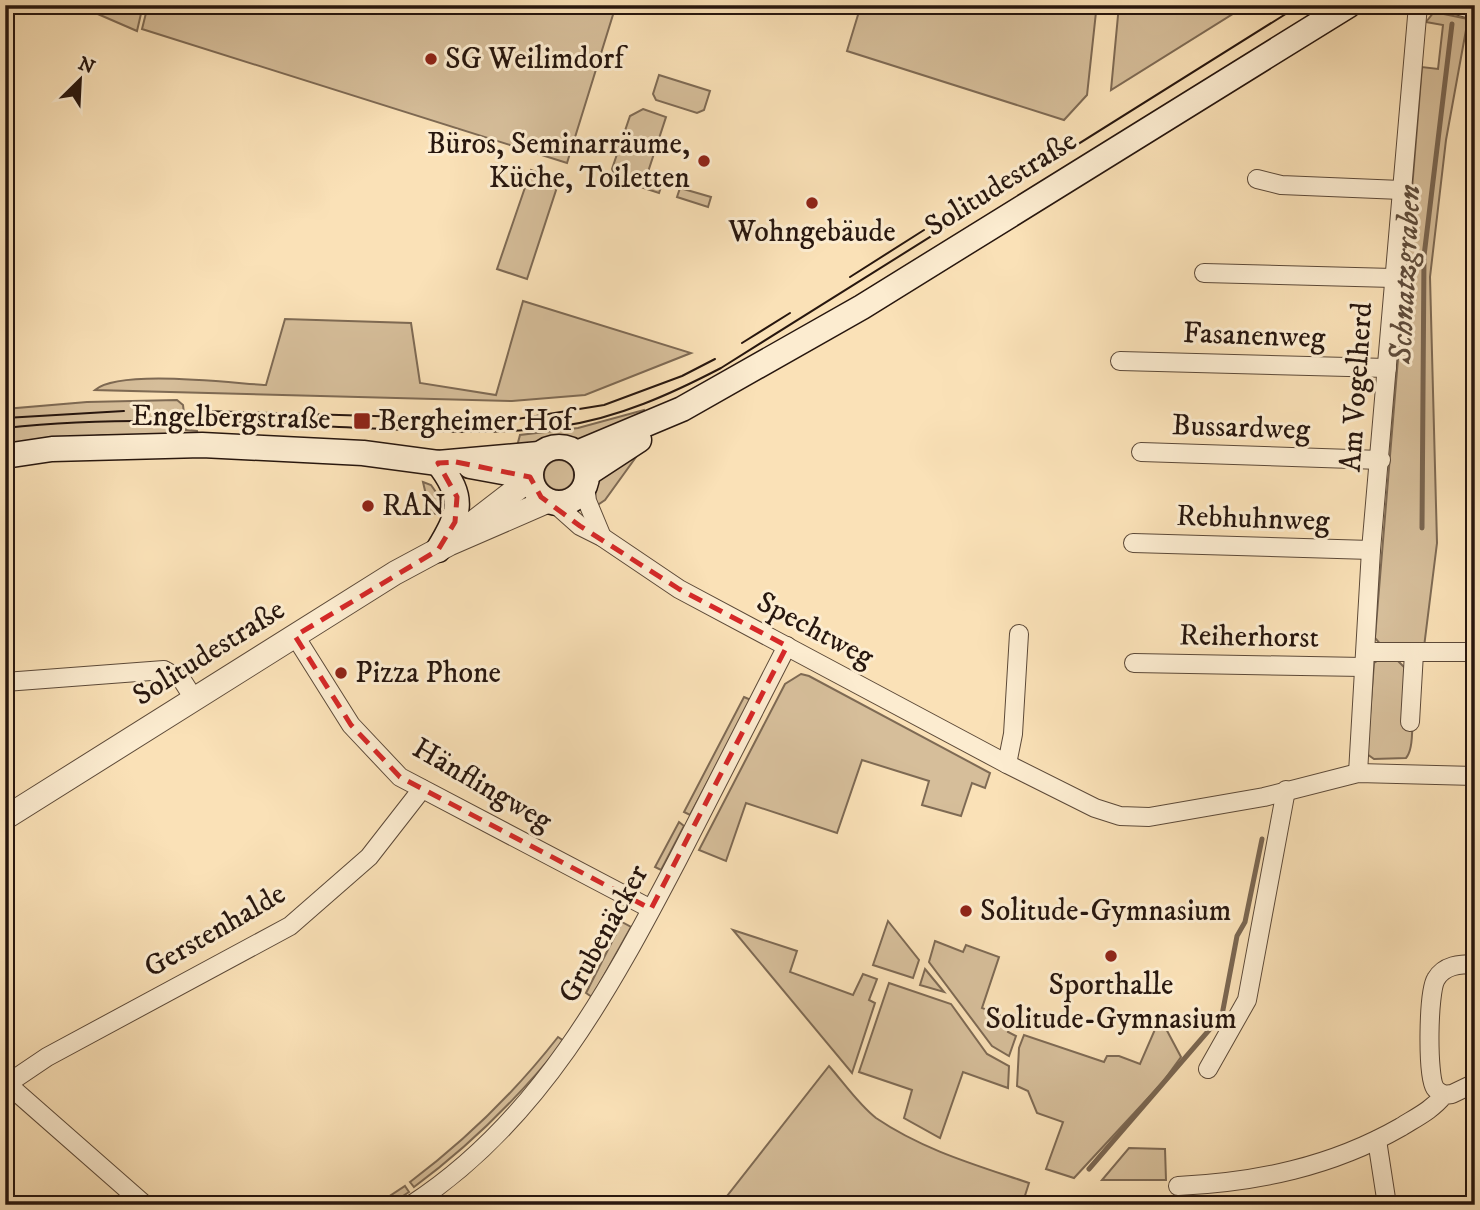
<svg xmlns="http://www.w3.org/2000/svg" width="1480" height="1210" font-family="'IM FELL DW Pica',serif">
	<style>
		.green { fill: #d6be9a; stroke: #7e6a54; stroke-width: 2 }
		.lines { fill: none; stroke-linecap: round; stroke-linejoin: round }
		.stream { stroke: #7a6651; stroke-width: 5 }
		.minor-casing { stroke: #5c4938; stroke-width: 20 }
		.tertiary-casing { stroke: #5c4938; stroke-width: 25 }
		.secondary-casing { stroke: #27160e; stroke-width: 27 }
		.minor { stroke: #fcecd0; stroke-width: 18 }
		.tertiary { stroke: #fcecd0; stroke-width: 23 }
		.secondary { stroke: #fcecd0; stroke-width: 24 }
		.tram { stroke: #27160e; stroke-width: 2 }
		.marked { fill: none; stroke: #d62828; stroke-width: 5; stroke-dasharray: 14 9; stroke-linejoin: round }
		.poi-dot { fill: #8f2418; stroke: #fcecd0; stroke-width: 2.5 }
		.labels { text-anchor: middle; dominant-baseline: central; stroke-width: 6; stroke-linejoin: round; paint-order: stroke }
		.poi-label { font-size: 30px; fill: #27160e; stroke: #fcecd0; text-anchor: start }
		.street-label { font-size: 30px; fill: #27160e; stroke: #fcecd0 }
		.water-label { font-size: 32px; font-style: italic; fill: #5f4c3b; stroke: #fcecd0 }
	</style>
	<rect width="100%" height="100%" fill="#fae1b7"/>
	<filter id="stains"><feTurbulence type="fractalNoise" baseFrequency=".00286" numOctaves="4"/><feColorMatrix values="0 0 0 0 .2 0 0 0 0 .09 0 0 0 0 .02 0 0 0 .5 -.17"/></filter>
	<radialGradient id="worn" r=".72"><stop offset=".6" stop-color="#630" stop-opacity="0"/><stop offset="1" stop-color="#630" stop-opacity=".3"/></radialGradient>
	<g class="green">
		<polygon points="77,5 143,5 137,31"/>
		<polygon points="148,5 616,5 567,163 142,29"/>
		<polygon points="861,5 1044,5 1096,12 1087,95 1064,120 847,51"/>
		<polygon points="1119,5 1134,5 1239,10 1111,90"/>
		<polygon points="1434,12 1468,19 1446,140 1430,277 1437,543 1424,647 1382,646 1375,638 1422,67 1438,69 1443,25 1426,22"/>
		<polygon points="659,75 710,91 704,110 697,113 656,100 653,94"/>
		<polygon points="643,109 666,117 648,172 664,178 659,193 616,179 612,169 630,116"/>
		<polygon points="531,170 559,181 527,279 497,269"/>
		<polygon points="680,188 711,197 708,207 677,197"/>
		<path d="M523 301 691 353 585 395 512 401 95 390C120 369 230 383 266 385L285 319 411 323 420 383 496 395Z"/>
		<polygon points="177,400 183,405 186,430 197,431 198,435 104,435 5,445 5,409 87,402"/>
		<polygon points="644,410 645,414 584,441 554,436 516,450 520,435 578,428"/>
		<path d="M644 446 605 500 596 506C590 472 619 462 644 446Z"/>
		<circle cx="559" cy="475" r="15"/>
		<polygon points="423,482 431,485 440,498 436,514 430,512"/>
		<path d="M1380 659 1397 660 1408 671C1409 690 1418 745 1406 758L1374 759 1367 754 1374 663Z"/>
		<polygon points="801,674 809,676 990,773 985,788 972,783 961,816 922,805 929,781 862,760 837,833 746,803 726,861 699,850 785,684"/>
		<polygon points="744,697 751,700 690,815 684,812"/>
		<polygon points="679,822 684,826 661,870 655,867"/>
		<polygon points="888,921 919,960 913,978 873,965"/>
		<polygon points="622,922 631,927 592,997 586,993"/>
		<polygon points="733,930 797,951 790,972 853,995 863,974 877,979 869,1000 875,1003 852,1073"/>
		<polygon points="935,941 963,952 966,945 999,957 982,1008 1012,1020 1008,1032 1016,1036 1009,1056 992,1046 929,962"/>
		<polygon points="925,969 944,992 920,985"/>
		<polygon points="889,983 951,1004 987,1054 1009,1066 1008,1088 963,1072 940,1138 904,1118 912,1090 859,1072"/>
		<polygon points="1164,1025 1181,1057 1162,1083 1074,1178 1046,1169 1063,1122 1037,1113 1028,1091 1017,1086 1019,1048 1024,1035 1104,1062 1107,1056 1119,1056 1140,1064 1156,1027"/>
		<path d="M558 1037 564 1041C520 1096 471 1145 414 1187L410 1182C466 1140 515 1092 558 1037Z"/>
		<path d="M829 1066C844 1083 859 1105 876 1118 923 1150 976 1165 1029 1183L1022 1205H720Z"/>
		<polygon points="1129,1148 1165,1149 1166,1180 1102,1180"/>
		<polygon points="405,1186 409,1192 389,1205 376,1205"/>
		<polygon points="1055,1198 1146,1200 1144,1205 1046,1205"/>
	</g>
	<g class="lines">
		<g class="stream">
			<polyline points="1422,528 1424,256 1452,24"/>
			<polyline points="1089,1169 1222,1015 1237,936 1245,922 1262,839"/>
			<polyline points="1058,1205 1060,1201"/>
		</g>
		<defs>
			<g id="minor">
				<polyline points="1456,5 1475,10"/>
				<polyline points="1257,179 1281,185 1401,190"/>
				<polyline points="1204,273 1393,278"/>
				<polyline points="1120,361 1387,368"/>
				<polyline points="1141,452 1381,460"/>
				<polyline points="585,486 587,501 602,537"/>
				<polyline points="553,502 580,526 602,537 679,589 1007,764 1095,808 1120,816 1149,817 1264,797 1358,773 1475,776"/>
				<polyline points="1133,543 1371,550"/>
				<polyline points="295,636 351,725 400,777 651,909"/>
				<polyline points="1366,652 1475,652"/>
				<polyline points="1134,663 1363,667"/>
				<polyline points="5,682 164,670 182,680 194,699"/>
				<polyline points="1410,722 1414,653"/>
				<polyline points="1007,764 1013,734 1019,634"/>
				<polyline points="1358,773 1371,550 1418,5"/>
				<polyline points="1208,1069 1247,1000 1286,790"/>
				<polyline points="5,1082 145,1205"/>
				<polyline points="7,1084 47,1057 290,926 369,857 422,789"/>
				<path d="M1444 1095C1441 1093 1437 1091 1435 1088 1427 1076 1428 992 1436 979 1444 965 1460 964 1475 964"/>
				<polyline points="1377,1140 1387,1205"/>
				<path d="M1178 1186C1257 1182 1331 1167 1401 1127 1417 1117 1432 1110 1444 1095L1452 1094 1475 1083"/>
				<path d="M411 1205C538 1123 610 989 678 859 715 788 751 717 787 646"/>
			</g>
			<g id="tertiary">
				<polyline points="461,532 530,479"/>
				<polyline points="5,818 395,573 449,544 548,501"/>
			</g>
			<g id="secondary">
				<circle cx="559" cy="475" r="28"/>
				<polyline points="577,453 682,409 862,307 1349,5"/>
				<polyline points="5,456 52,449 202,445 363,453 438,463 539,454"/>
				<polyline points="470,466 530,477"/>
				<polyline points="587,474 639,440"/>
				<path d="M438 550C460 513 466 499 438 463"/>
			</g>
		</defs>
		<use href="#minor" class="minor-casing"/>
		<use href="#tertiary" class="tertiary-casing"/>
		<use href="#secondary" class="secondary-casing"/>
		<use href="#minor" class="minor"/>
		<use href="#tertiary" class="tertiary"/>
		<use href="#secondary" class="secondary"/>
		<g class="tram">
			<polyline points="850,277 924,230"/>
			<polyline points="742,343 790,313"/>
			<polyline points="204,411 511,420 604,405 682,376 715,359"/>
			<polyline points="5,418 124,411"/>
			<path d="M5 428C116 416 228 421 339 427 413 430 489 437 562 426 618 418 671 394 721 368L1300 5"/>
		</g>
	</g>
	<path class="marked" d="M456 462 530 477 541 497 580 526 679 589 787 646 651 909 400 777 351 725 295 636 438 550 455 522 457 497 438 463Z"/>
	<g class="poi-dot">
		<circle cx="431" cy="59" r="7"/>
		<circle cx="704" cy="161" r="7"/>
		<circle cx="812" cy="203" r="7"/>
		<rect x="353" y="412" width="18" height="18" rx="3.5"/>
		<circle cx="368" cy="506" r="7"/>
		<circle cx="341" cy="673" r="7"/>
		<circle cx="966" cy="911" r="7"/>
		<circle cx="1111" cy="956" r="7"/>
	</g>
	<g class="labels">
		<g class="poi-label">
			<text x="445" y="59">SG Weilimdorf</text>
			<text x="690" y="144" text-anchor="end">Büros, Seminarräume,<tspan x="690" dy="34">Küche, Toiletten</tspan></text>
			<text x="812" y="232" text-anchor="middle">Wohngebäude</text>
			<text x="378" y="421">Bergheimer Hof</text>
			<text x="382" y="506">RAN</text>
			<text x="355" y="673">Pizza Phone</text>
			<text x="980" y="911">Solitude-Gymnasium</text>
			<text x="1111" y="985" text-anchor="middle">Sporthalle<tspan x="1111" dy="34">Solitude-Gymnasium</tspan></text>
		</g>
		<g class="street-label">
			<text transform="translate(1001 184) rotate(-32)">Solitudestraße</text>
			<text transform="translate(1254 336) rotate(2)">Fasanenweg</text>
			<text transform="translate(1357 387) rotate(-86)">Am Vogelherd</text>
			<text transform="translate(231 418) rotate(1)">Engelbergstraße</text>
			<text transform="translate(1241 428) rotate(2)">Bussardweg</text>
			<text transform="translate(1253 519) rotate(2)">Rebhuhnweg</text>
			<text transform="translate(815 630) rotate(28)">Spechtweg</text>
			<text transform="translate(1249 637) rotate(1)">Reiherhorst</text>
			<text transform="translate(209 653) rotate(-32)">Solitudestraße</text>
			<text transform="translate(482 785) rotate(30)">Hänflingweg</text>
			<text transform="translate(215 931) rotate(-30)">Gerstenhalde</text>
			<text transform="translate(604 934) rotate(-61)">Grubenäcker</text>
		</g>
		<g class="water-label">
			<text transform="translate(1406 274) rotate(-87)">Schnatzgraben</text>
		</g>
	</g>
	<rect width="1480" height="1210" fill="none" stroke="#fae1b7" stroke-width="28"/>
	<rect x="7" y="7" width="1466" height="1196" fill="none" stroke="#27160e" stroke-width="3.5"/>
	<rect x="14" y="14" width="1452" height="1182" fill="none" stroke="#27160e" stroke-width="2"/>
	<g transform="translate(80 80) rotate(24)" stroke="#fcecd0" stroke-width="5" paint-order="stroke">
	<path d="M0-5L12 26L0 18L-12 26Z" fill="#27160e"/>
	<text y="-10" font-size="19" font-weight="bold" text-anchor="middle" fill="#27160e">N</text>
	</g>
	<rect width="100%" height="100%" filter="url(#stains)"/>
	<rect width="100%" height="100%" fill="url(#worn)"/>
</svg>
